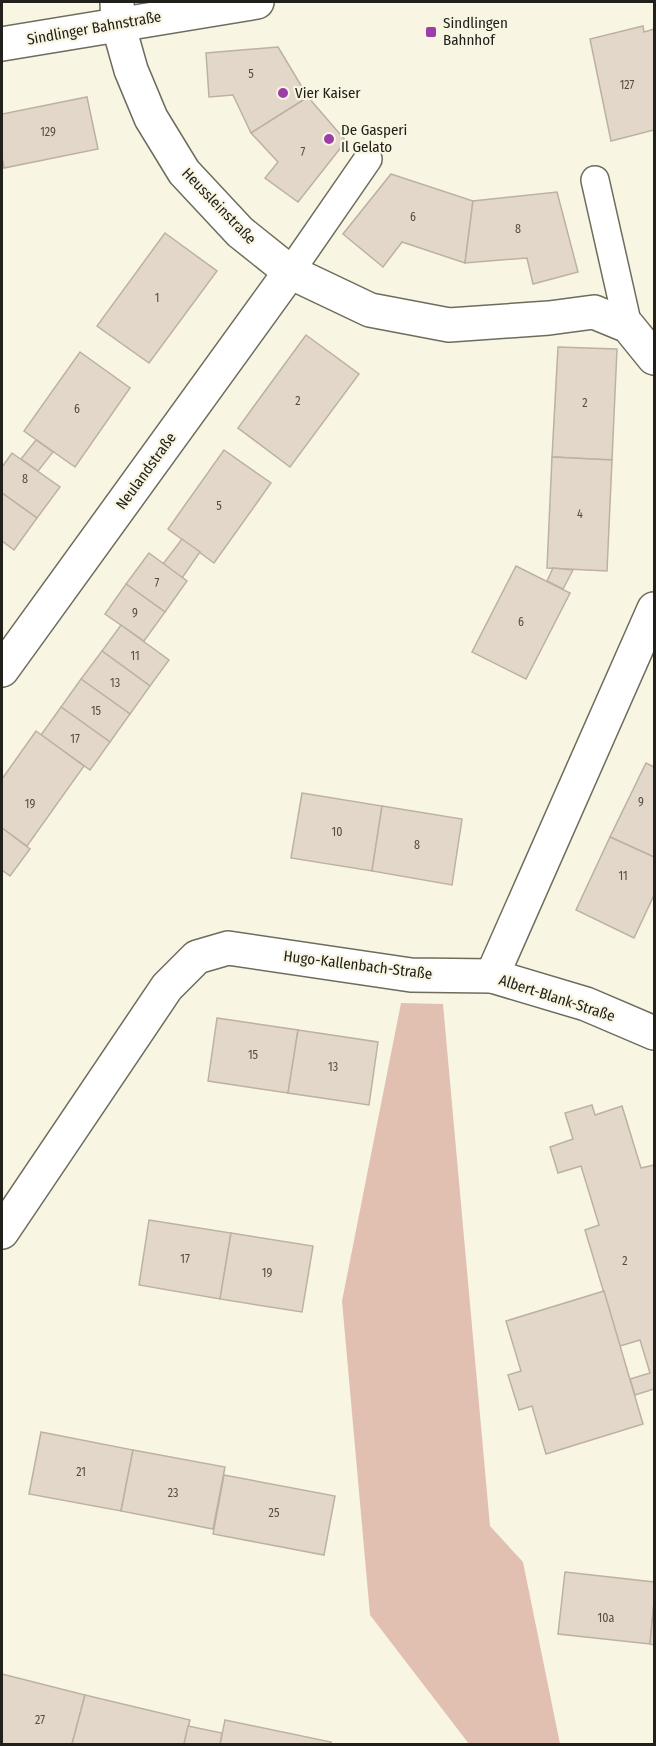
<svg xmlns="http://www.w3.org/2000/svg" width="656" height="1746" font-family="'Fira Sans Condensed',sans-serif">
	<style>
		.green { fill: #e2c0b1 }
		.building { fill: #e3d7c9; stroke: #bcb1a3; stroke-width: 1.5 }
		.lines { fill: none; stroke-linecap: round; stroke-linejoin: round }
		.pedestrian-casing { stroke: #6e6c5c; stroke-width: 30 }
		.minor-casing { stroke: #6e6c5c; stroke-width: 36 }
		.tertiary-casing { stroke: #6e6c5c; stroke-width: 36 }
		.pedestrian { stroke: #fff; stroke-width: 27 }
		.minor { stroke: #fff; stroke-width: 33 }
		.tertiary { stroke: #fff; stroke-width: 33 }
		.poi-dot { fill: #9b3ea8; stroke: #f8f5e3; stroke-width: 2 }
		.labels { text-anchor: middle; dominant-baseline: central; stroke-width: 4.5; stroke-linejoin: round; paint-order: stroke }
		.number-label { font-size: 12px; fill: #524e46 }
		.poi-label { font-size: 15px; fill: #21201a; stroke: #f8f5e3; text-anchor: start }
		.street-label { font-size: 15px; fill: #21201a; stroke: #f8f5e3 }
	</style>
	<rect width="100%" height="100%" fill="#f8f5e3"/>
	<polygon class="green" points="401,1003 443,1004 490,1526 523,1562 560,1744 469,1744 370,1615 342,1301"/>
	<g class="building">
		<polygon points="643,26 644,32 654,29 654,130 611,141 590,39"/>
		<polygon points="278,47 308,97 251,133 233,95 209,97 206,53"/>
		<polygon points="87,97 98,149 4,168 2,157 2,114"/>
		<polygon points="308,97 346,141 298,202 265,178 278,162 251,133"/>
		<polygon points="391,174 473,201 465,263 402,242 383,267 343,234"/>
		<polygon points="557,192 578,272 533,284 527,258 465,263 473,201"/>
		<polygon points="165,233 217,271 149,363 97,326"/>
		<polygon points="306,335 359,374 290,467 238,428"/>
		<polygon points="558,347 617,349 612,460 552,457"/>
		<polygon points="80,352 130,388 75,467 24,431"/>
		<polygon points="36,440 53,452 38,471 21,459"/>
		<polygon points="224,450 271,483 214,563 168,529"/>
		<polygon points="12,453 60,487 37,518 2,493 2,467"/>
		<polygon points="552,457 612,460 607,571 547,568"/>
		<polygon points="2,493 37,518 14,550 2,541"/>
		<polygon points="182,539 200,552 182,578 163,564"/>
		<polygon points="149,553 187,581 165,612 126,584"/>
		<polygon points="516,566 570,593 526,679 472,652"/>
		<polygon points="553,568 573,570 563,589 547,581"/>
		<polygon points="126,584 165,612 144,641 105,614"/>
		<polygon points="121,625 169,660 150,686 102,651"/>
		<polygon points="102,651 150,686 130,714 81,679"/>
		<polygon points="81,679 130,714 110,742 61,707"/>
		<polygon points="61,707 110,742 90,770 41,735"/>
		<polygon points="36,731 84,766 27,846 2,828 2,779"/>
		<polygon points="646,763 654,767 654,857 610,837"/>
		<polygon points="302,793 382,806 372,871 291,858"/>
		<polygon points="382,806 462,819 452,885 372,871"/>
		<polygon points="2,828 30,849 10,876 2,870"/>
		<polygon points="610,837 654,857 654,895 634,938 576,910"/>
		<polygon points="217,1018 298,1030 288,1093 208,1081"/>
		<polygon points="298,1030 378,1042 369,1105 288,1093"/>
		<polygon points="592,1105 595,1115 622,1106 641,1168 654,1165 654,1389 635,1395 630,1379 650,1373 640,1340 620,1346 585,1230 599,1225 581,1166 558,1173 550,1147 573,1139 565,1113"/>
		<polygon points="149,1220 231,1233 220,1299 139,1285"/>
		<polygon points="231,1233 313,1246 302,1312 220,1299"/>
		<polygon points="604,1291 643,1424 546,1454 532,1406 519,1410 508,1375 521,1371 506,1321"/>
		<polygon points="41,1432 133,1450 121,1511 29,1494"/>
		<polygon points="133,1450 225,1467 213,1529 121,1511"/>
		<polygon points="224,1475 335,1496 324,1555 213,1534"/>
		<polygon points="565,1572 654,1582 654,1602 650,1644 558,1634"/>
		<polygon points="654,1602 654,1645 650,1644"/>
		<polygon points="2,1674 85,1695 72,1744 2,1744"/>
		<polygon points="85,1695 190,1720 184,1744 72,1744"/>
		<polygon points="225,1720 331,1742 331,1744 220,1744"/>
		<polygon points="188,1726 222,1733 220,1744 184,1744"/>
	</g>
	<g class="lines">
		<defs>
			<g id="pedestrian">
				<polyline points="595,180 628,326"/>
				<polyline points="290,272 368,159"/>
			</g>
			<g id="minor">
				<polyline points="117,2 118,24 131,70 151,118 184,172 240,232 290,272 370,310 449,325 549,318 594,312 628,326 654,358"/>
				<polyline points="2,670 290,272"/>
				<polyline points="492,976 586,1004 654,1033"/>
				<polyline points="2,1232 167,987 197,957 228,948 411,975 492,976 654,609"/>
			</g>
			<polyline id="tertiary" points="2,44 257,2"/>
		</defs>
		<use href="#pedestrian" class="pedestrian-casing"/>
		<use href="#minor" class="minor-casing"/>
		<use href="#tertiary" class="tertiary-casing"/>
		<use href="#pedestrian" class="pedestrian"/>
		<use href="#minor" class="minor"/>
		<use href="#tertiary" class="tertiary"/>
	</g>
	<g class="poi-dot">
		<rect x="425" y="26" width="12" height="12" rx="3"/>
		<circle cx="283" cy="93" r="6"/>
		<circle cx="329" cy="139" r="6"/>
	</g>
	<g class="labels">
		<g class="number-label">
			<text x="251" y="74">5</text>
			<text x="627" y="85">127</text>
			<text x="48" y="132">129</text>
			<text x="303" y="152">7</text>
			<text x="413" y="217">6</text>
			<text x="518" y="229">8</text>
			<text x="157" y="298">1</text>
			<text x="298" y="401">2</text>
			<text x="585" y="403">2</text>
			<text x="77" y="409">6</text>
			<text x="25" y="479">8</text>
			<text x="219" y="506">5</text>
			<text x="580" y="514">4</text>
			<text x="157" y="583">7</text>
			<text x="135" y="613">9</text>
			<text x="521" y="622">6</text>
			<text x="135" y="656">11</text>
			<text x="115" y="683">13</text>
			<text x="96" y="711">15</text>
			<text x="75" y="739">17</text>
			<text x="641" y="802">9</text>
			<text x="30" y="804">19</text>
			<text x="337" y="832">10</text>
			<text x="417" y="845">8</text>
			<text x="623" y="876">11</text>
			<text x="253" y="1055">15</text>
			<text x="333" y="1067">13</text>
			<text x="185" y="1259">17</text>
			<text x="625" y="1261">2</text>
			<text x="267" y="1273">19</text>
			<text x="81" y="1472">21</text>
			<text x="173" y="1493">23</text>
			<text x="274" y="1513">25</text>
			<text x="606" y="1618">10a</text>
			<text x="40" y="1720">27</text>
		</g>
		<g class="poi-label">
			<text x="443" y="23">Sindlingen<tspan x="443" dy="17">Bahnhof</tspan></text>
			<text x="295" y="93">Vier Kaiser</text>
			<text x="341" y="130">De Gasperi<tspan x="341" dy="17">Il Gelato</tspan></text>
		</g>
		<g class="street-label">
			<text transform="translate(94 28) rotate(-10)">Sindlinger Bahnstraße</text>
			<text transform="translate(219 206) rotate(46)">Heussleinstraße</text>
			<text transform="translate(146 471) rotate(-54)">Neulandstraße</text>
			<text transform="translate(358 965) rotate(7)">Hugo-Kallenbach-Straße</text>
			<text transform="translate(557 998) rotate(18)">Albert-Blank-Straße</text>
		</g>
	</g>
	<rect width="656" height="1746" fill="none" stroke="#21201a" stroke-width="6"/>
</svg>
